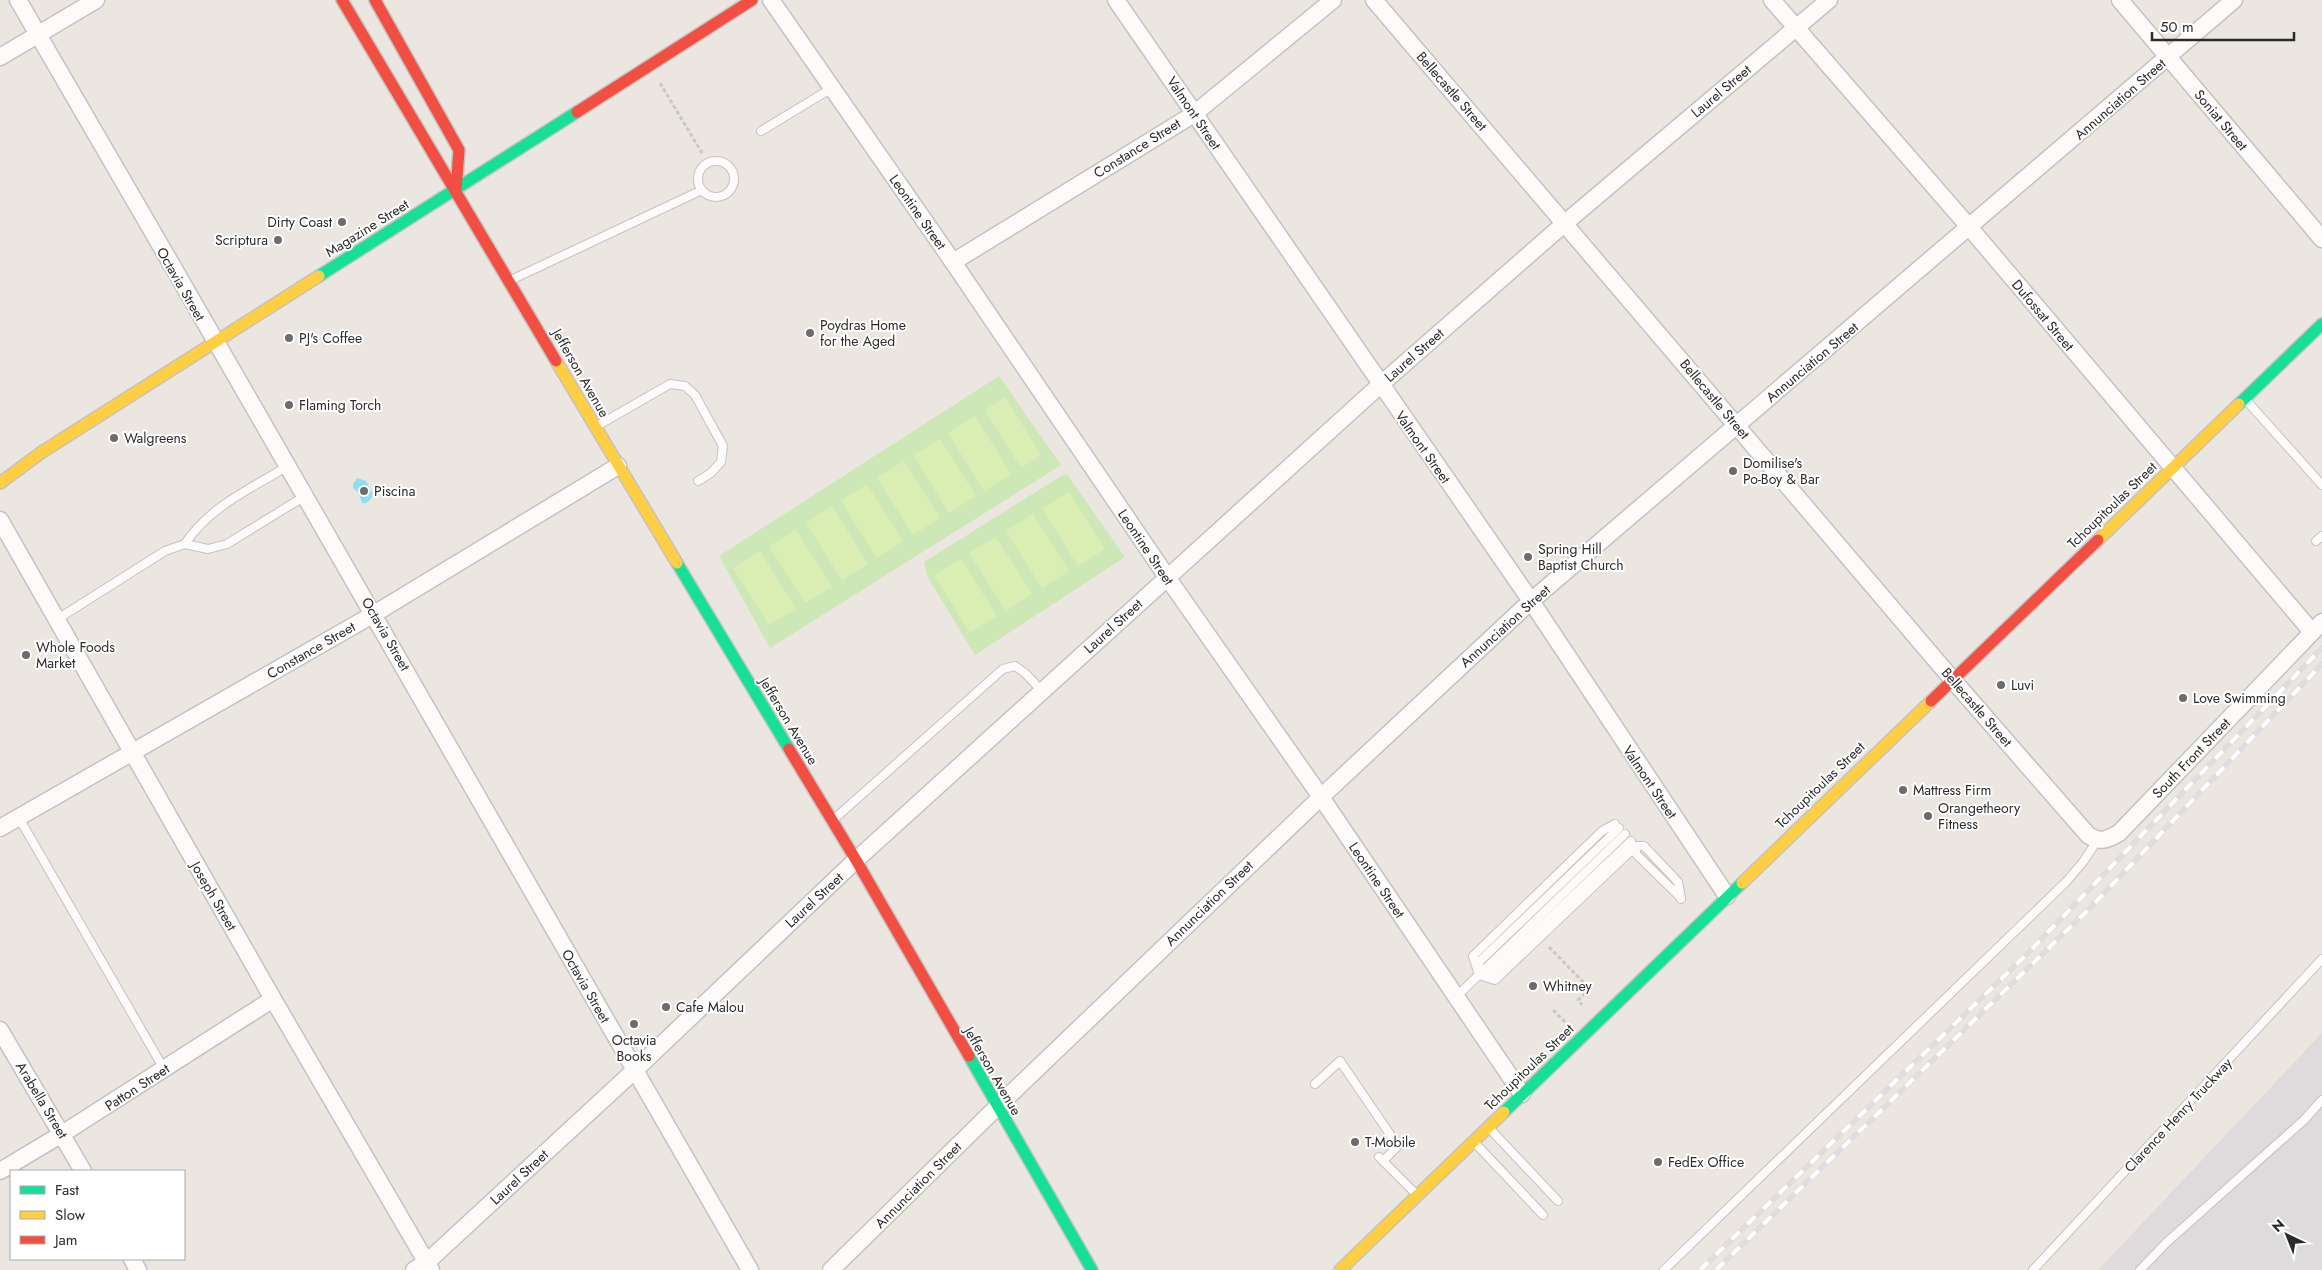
<svg xmlns="http://www.w3.org/2000/svg" width="2322" height="1270" font-family="Jost,sans-serif">
	<style>
		.industrial { fill: #dedbdc }
		.green { fill: #cde8b6 }
		.pitch { fill: #daedb3 }
		.water { fill: #8edef2 }
		.lines { fill: none; stroke-linecap: round; stroke-linejoin: round }
		.lane-casing { stroke: #c4c2c2; stroke-width: 10 }
		.street-casing { stroke: #c4c2c2; stroke-width: 19 }
		.fast-casing { stroke: #c4c2c2; stroke-width: 14 }
		.slow-casing { stroke: #c4c2c2; stroke-width: 14 }
		.jam-casing { stroke: #c4c2c2; stroke-width: 14 }
		.path { stroke: #c8c8c7; stroke-width: 3; stroke-dasharray: 4 2.5; stroke-linecap: butt }
		.lane { stroke: #fcfbfa; stroke-width: 8 }
		.street { stroke: #fcfbfa; stroke-width: 16 }
		.fast { stroke: #16e098; stroke-width: 11 }
		.slow { stroke: #ffcf43; stroke-width: 11 }
		.jam { stroke: #f24e42; stroke-width: 11 }
		.rail-casing { stroke: #dededf; stroke-width: 5.5 }
		.rail { stroke: #fff; stroke-width: 4; stroke-dasharray: 11; stroke-linecap: butt }
		.poi-dot { fill: #6e6c6a; stroke: #fff; stroke-width: 2 }
		.labels { text-anchor: middle; dominant-baseline: central; stroke-width: 4; stroke-linejoin: round; paint-order: stroke }
		.street-label { font-size: 14px; fill: #2b2b2b; stroke: #fff }
		.poi-label { font-size: 14px; fill: #2b2b2b; stroke: #fff; text-anchor: start }
	</style>
	<rect width="100%" height="100%" fill="#ebe6e0"/>
	<polygon class="industrial" points="2322,1033 2322,1270 2098,1270"/>
	<g class="green">
		<polygon points="999,376 1061,465 770,648 719,556"/>
		<polygon points="1066,473 1125,557 975,655 927,576 924,562"/>
	</g>
	<g class="pitch">
		<polygon points="1005,397 1041,455 1021,468 985,410"/>
		<polygon points="975,416 1011,474 984,491 948,433"/>
		<polygon points="940,439 976,496 949,513 913,455"/>
		<polygon points="904,461 940,518 913,535 877,478"/>
		<polygon points="867,484 903,541 877,558 841,501"/>
		<polygon points="1069,492 1105,549 1078,566 1042,508"/>
		<polygon points="832,506 868,564 842,580 806,523"/>
		<polygon points="1033,514 1069,571 1042,588 1006,531"/>
		<polygon points="796,529 832,587 805,603 769,546"/>
		<polygon points="996,537 1032,594 1006,611 969,553"/>
		<polygon points="760,551 796,609 769,625 733,568"/>
		<polygon points="961,559 997,616 970,633 934,575"/>
	</g>
	<polygon class="water" points="357,478 366,481 372,493 372,498 366,503 362,503 358,492 353,488 353,484"/>
	<g class="lines">
		<defs>
			<g id="lane">
				<polyline points="761,131 832,88"/>
				<circle cx="716" cy="179" r="18"/>
				<polyline points="511,280 702,190"/>
				<polyline points="2246,400 2322,485"/>
				<polyline points="597,426 670,384 685,386 695,395 723,446 721,462 711,473 698,481"/>
				<polyline points="2316,541 2322,536"/>
				<path d="M185 544C209 507 250 489 288 466"/>
				<polyline points="56,620 165,551 185,544 208,549 227,544 305,496"/>
				<polyline points="19,818 164,1069"/>
				<polyline points="833,820 1003,669 1015,666 1025,673 1042,691"/>
				<polyline points="1636,846 1636,854 1681,898"/>
				<polyline points="1479,971 1479,962 1619,828"/>
				<polyline points="1479,975 1495,980 1636,846 1644,846 1678,882 1681,899"/>
				<polyline points="1479,975 1473,956 1602,831 1615,824"/>
				<polyline points="1483,975 1490,974 1631,841"/>
				<polyline points="1456,997 1625,834"/>
				<polyline points="1315,1084 1340,1061 1398,1146 1383,1161"/>
				<polyline points="1489,1128 1558,1201"/>
				<polyline points="1475,1143 1543,1215"/>
				<polyline points="1379,1157 1416,1194"/>
				<polyline points="1664,1270 2066,882 2083,862 2097,841"/>
				<polyline points="2033,1270 2322,959"/>
				<polyline points="2140,1270 2166,1243 2304,1120 2322,1100"/>
			</g>
			<g id="street">
				<path d="M18 0C264 422 506 846 750 1270"/>
				<polyline points="771,0 953,262 1167,577 1321,797 1522,1094"/>
				<polyline points="1116,0 1531,601 1727,896"/>
				<path d="M1374 0 1952 679 2088 835C2100 843 2107 840 2119 833L2322 622"/>
				<polyline points="1772,0 1970,228 2312,632"/>
				<polyline points="2120,0 2322,239"/>
				<polyline points="0,57 96,0"/>
				<polyline points="953,262 1194,114 1333,0"/>
				<polyline points="0,520 273,999 431,1270"/>
				<polyline points="0,828 374,614 618,466"/>
				<polyline points="0,1030 83,1171"/>
				<polyline points="0,1171 62,1134 273,999"/>
				<polyline points="132,1259 138,1270"/>
				<polyline points="414,1270 427,1262 635,1070 856,860 1380,385 1565,223 1829,0"/>
				<polyline points="831,1270 997,1107 1321,797 1531,601 2234,0"/>
			</g>
			<g id="fast">
				<polyline points="319,276 577,112"/>
				<polyline points="2239,404 2322,324"/>
				<polyline points="677,563 789,749"/>
				<polyline points="969,1056 1092,1270"/>
				<polyline points="1504,1112 1742,883"/>
			</g>
			<g id="slow">
				<polyline points="556,361 677,563"/>
				<polyline points="0,483 42,452 319,276"/>
				<polyline points="2098,540 2239,404"/>
				<polyline points="1742,883 1931,701"/>
				<polyline points="1340,1270 1504,1112"/>
			</g>
			<g id="jam">
				<polyline points="342,0 556,361"/>
				<polyline points="375,0 459,150 456,190"/>
				<polyline points="577,112 752,0"/>
				<polyline points="1931,701 2098,540"/>
				<polyline points="789,749 856,860 969,1056"/>
			</g>
		</defs>
		<use href="#lane" class="lane-casing"/>
		<use href="#street" class="street-casing"/>
		<use href="#fast" class="fast-casing"/>
		<use href="#slow" class="slow-casing"/>
		<use href="#jam" class="jam-casing"/>
		<g class="path">
			<polyline points="660,83 702,153"/>
			<polyline points="1549,947 1590,989 1578,1000 1582,1005"/>
			<polyline points="1553,1010 1565,1022"/>
		</g>
		<use href="#lane" class="lane"/>
		<use href="#street" class="street"/>
		<use href="#fast" class="fast"/>
		<use href="#slow" class="slow"/>
		<use href="#jam" class="jam"/>
		<defs>
			<g id="rail">
				<polyline points="1700,1270 2026,955 2322,648"/>
				<polyline points="1716,1270 2089,909 2322,664"/>
			</g>
		</defs>
		<use href="#rail" class="rail-casing"/>
		<use href="#rail" class="rail"/>
	</g>
	<g class="poi-dot">
		<circle cx="342" cy="222" r="5"/>
		<circle cx="278" cy="240" r="5"/>
		<circle cx="810" cy="333" r="5"/>
		<circle cx="289" cy="338" r="5"/>
		<circle cx="289" cy="405" r="5"/>
		<circle cx="114" cy="438" r="5"/>
		<circle cx="1733" cy="471" r="5"/>
		<circle cx="364" cy="491" r="5"/>
		<circle cx="1528" cy="557" r="5"/>
		<circle cx="26" cy="655" r="5"/>
		<circle cx="2001" cy="685" r="5"/>
		<circle cx="2183" cy="698" r="5"/>
		<circle cx="1903" cy="790" r="5"/>
		<circle cx="1928" cy="816" r="5"/>
		<circle cx="1533" cy="986" r="5"/>
		<circle cx="666" cy="1007" r="5"/>
		<circle cx="634" cy="1024" r="5"/>
		<circle cx="1355" cy="1142" r="5"/>
		<circle cx="1658" cy="1162" r="5"/>
	</g>
	<g class="labels">
		<g class="street-label">
			<text transform="translate(1452 91) rotate(49)">Bellecastle Street</text>
			<text transform="translate(1721 91) rotate(-40)">Laurel Street</text>
			<text transform="translate(2120 99) rotate(-41)">Annunciation Street</text>
			<text transform="translate(1194 113) rotate(56)">Valmont Street</text>
			<text transform="translate(2221 120) rotate(50)">Soniat Street</text>
			<text transform="translate(1137 148) rotate(-32)">Constance Street</text>
			<text transform="translate(918 212) rotate(55)">Leontine Street</text>
			<text transform="translate(367 228) rotate(-32)">Magazine Street</text>
			<text transform="translate(181 284) rotate(60)">Octavia Street</text>
			<text transform="translate(2043 315) rotate(50)">Dufossat Street</text>
			<text transform="translate(1414 355) rotate(-41)">Laurel Street</text>
			<text transform="translate(1812 362) rotate(-40)">Annunciation Street</text>
			<text transform="translate(581 373) rotate(60)">Jefferson Avenue</text>
			<text transform="translate(1715 399) rotate(50)">Bellecastle Street</text>
			<text transform="translate(1423 447) rotate(55)">Valmont Street</text>
			<text transform="translate(2112 505) rotate(-44)">Tchoupitoulas Street</text>
			<text transform="translate(1146 547) rotate(56)">Leontine Street</text>
			<text transform="translate(1113 626) rotate(-42)">Laurel Street</text>
			<text transform="translate(1505 626) rotate(-42)">Annunciation Street</text>
			<text transform="translate(386 634) rotate(60)">Octavia Street</text>
			<text transform="translate(311 650) rotate(-30)">Constance Street</text>
			<text transform="translate(1977 707) rotate(49)">Bellecastle Street</text>
			<text transform="translate(789 721) rotate(59)">Jefferson Avenue</text>
			<text transform="translate(2191 758) rotate(-46)">South Front Street</text>
			<text transform="translate(1650 782) rotate(56)">Valmont Street</text>
			<text transform="translate(1820 785) rotate(-44)">Tchoupitoulas Street</text>
			<text transform="translate(1377 880) rotate(56)">Leontine Street</text>
			<text transform="translate(214 896) rotate(60)">Joseph Street</text>
			<text transform="translate(814 900) rotate(-43)">Laurel Street</text>
			<text transform="translate(1209 903) rotate(-44)">Annunciation Street</text>
			<text transform="translate(586 986) rotate(60)">Octavia Street</text>
			<text transform="translate(1529 1067) rotate(-44)">Tchoupitoulas Street</text>
			<text transform="translate(993 1071) rotate(60)">Jefferson Avenue</text>
			<text transform="translate(137 1087) rotate(-33)">Patton Street</text>
			<text transform="translate(42 1100) rotate(59)">Arabella Street</text>
			<text transform="translate(2178 1115) rotate(-47)">Clarence Henry Truckway</text>
			<text transform="translate(519 1177) rotate(-43)">Laurel Street</text>
			<text transform="translate(918 1185) rotate(-45)">Annunciation Street</text>
		</g>
		<g class="poi-label">
			<text x="332" y="222" text-anchor="end">Dirty Coast</text>
			<text x="268" y="240" text-anchor="end">Scriptura</text>
			<text x="820" y="325">Poydras Home<tspan x="820" dy="16">for the Aged</tspan></text>
			<text x="299" y="338">PJ's Coffee</text>
			<text x="299" y="405">Flaming Torch</text>
			<text x="124" y="438">Walgreens</text>
			<text x="1743" y="463">Domilise's<tspan x="1743" dy="16">Po-Boy &amp; Bar</tspan></text>
			<text x="374" y="491">Piscina</text>
			<text x="1538" y="549">Spring Hill<tspan x="1538" dy="16">Baptist Church</tspan></text>
			<text x="36" y="647">Whole Foods<tspan x="36" dy="16">Market</tspan></text>
			<text x="2011" y="685">Luvi</text>
			<text x="2193" y="698">Love Swimming</text>
			<text x="1913" y="790">Mattress Firm</text>
			<text x="1938" y="808">Orangetheory<tspan x="1938" dy="16">Fitness</tspan></text>
			<text x="1543" y="986">Whitney</text>
			<text x="676" y="1007">Cafe Malou</text>
			<text x="634" y="1040" text-anchor="middle">Octavia<tspan x="634" dy="16">Books</tspan></text>
			<text x="1365" y="1142">T-Mobile</text>
			<text x="1668" y="1162">FedEx Office</text>
		</g>
	</g>
	<rect x="10" y="1170" width="175" height="90" fill="#ffffff" stroke="#aaaaaa"/>
	<rect x="20" y="1186" width="25" height="8" fill="#16e098" stroke="#aaaaaa"/>
	<text x="55" y="1195" font-size="15" fill="#2b2b2b">Fast</text>
	<rect x="20" y="1211" width="25" height="8" fill="#ffcf43" stroke="#aaaaaa"/>
	<text x="55" y="1220" font-size="15" fill="#2b2b2b">Slow</text>
	<rect x="20" y="1236" width="25" height="8" fill="#f24e42" stroke="#aaaaaa"/>
	<text x="55" y="1245" font-size="15" fill="#2b2b2b">Jam</text>
	<g transform="translate(2287 1235) rotate(317)" stroke="#ffffff" stroke-width="4" paint-order="stroke">
	<path d="M0-4L9 19L0 12L-9 19Z" fill="#2b2b2b"/>
	<text y="-8" font-size="14" font-weight="bold" text-anchor="middle" fill="#2b2b2b">N</text>
	</g>
	<path d="M2152 32v8h142v-8" fill="none" stroke="#2b2b2b" stroke-width="2.5"/>
	<text x="2160" y="32" font-size="15" fill="#2b2b2b" stroke="#ffffff" stroke-width="4" paint-order="stroke">50 m</text>
</svg>
